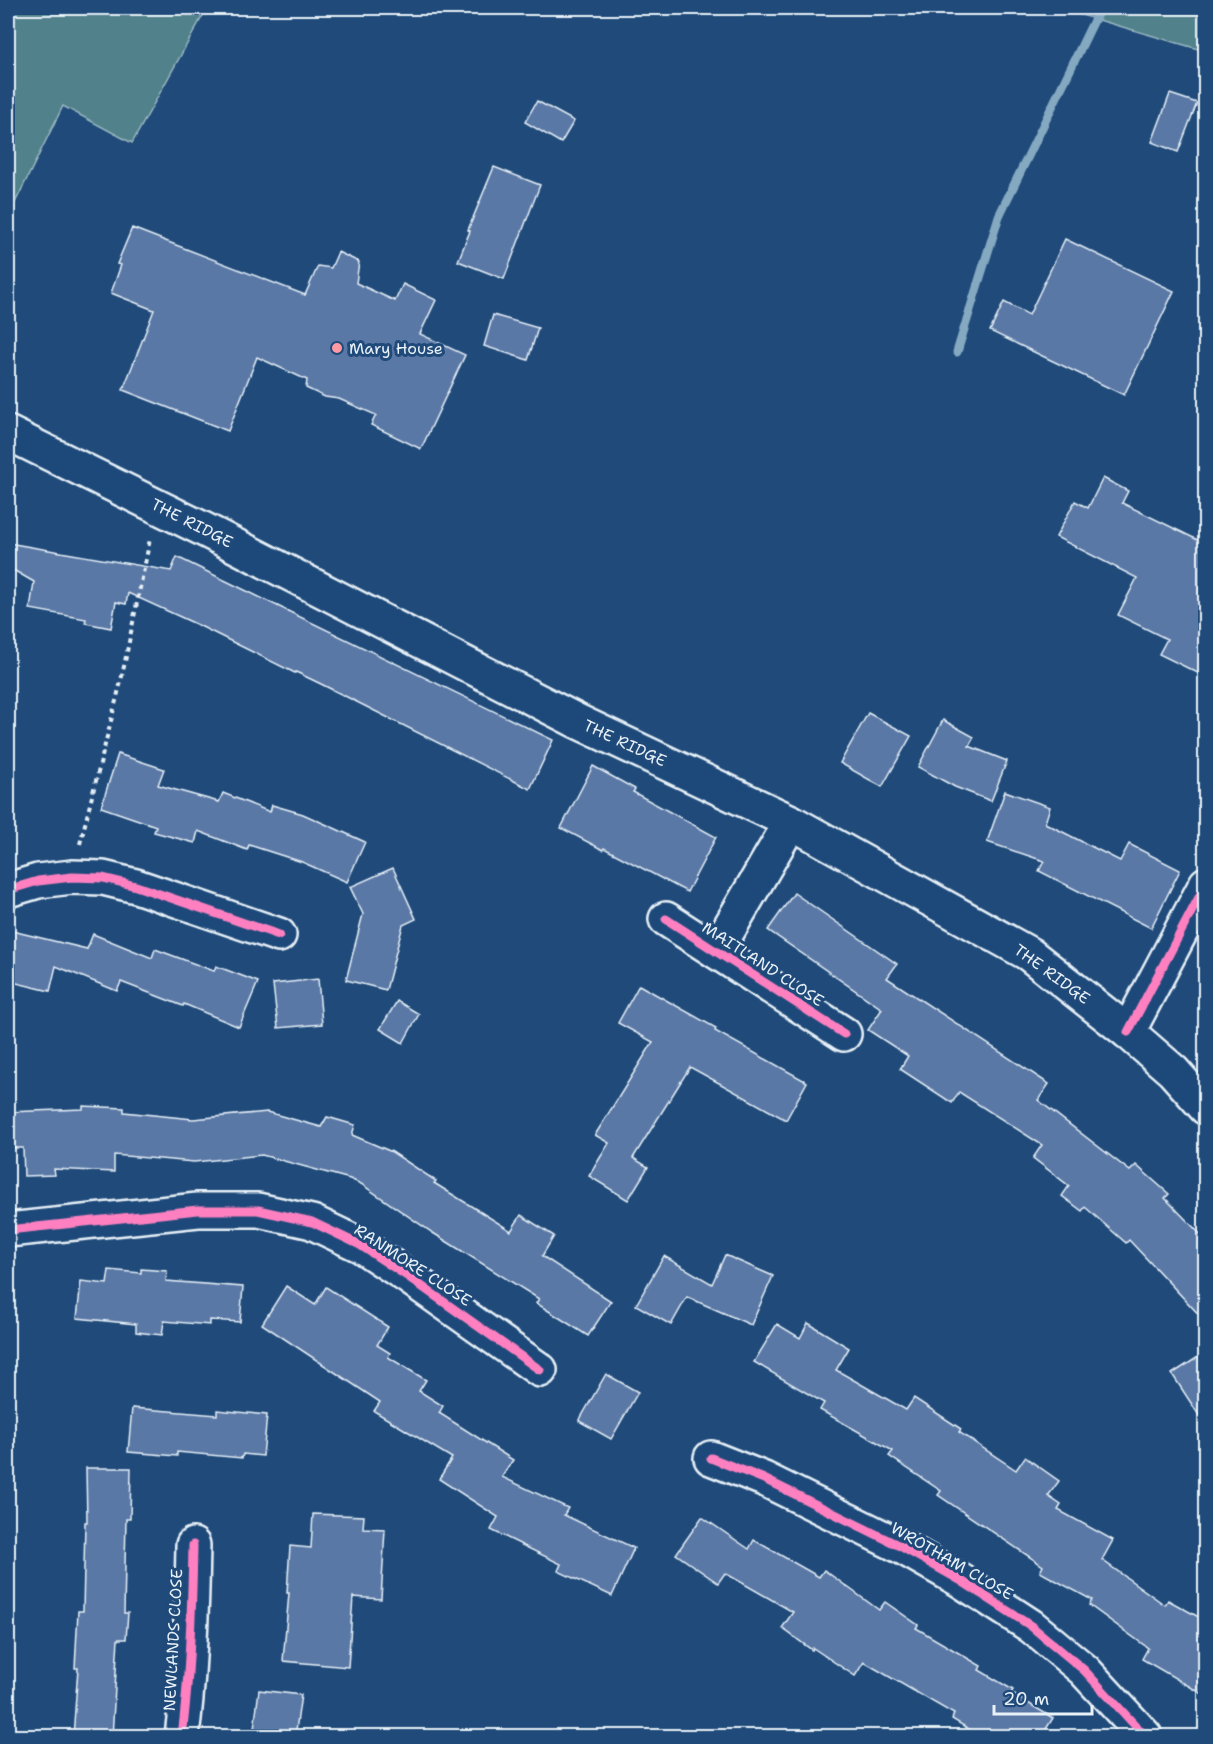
<svg xmlns="http://www.w3.org/2000/svg" width="1213" height="1744" font-family="'Shantell Sans',sans-serif">
	<style>
		.green { fill: #51818b; stroke: #9cb9c2; stroke-width: 1.5 }
		.lines { fill: none; stroke-linecap: round; stroke-linejoin: round }
		.stream { stroke: #84a9c1; stroke-width: 9 }
		.building { fill: #5a78a6; stroke: #e8f1f8; stroke-width: 1.5 }
		.minor-casing { stroke: #e8f1f8; stroke-width: 38 }
		.major-casing { stroke: #e8f1f8; stroke-width: 38 }
		.path { stroke: #e8f1f8; stroke-width: 4; stroke-dasharray: 4.5 4.5; stroke-linecap: butt }
		.minor { stroke: #1f4a7a; stroke-width: 33 }
		.major { stroke: #1f4a7a; stroke-width: 33 }
		.cycleway-casing { stroke: #1f4a7a; stroke-width: 13 }
		.cycleway { stroke: #ff80c0; stroke-width: 9 }
		.poi-dot { fill: #ff9aa2; stroke: #1f4a7a; stroke-width: 2 }
		.labels { text-anchor: middle; dominant-baseline: central; stroke-width: 6; stroke-linejoin: round; paint-order: stroke }
		.poi-label { font-size: 16px; fill: #e8f1f8; stroke: #1f4a7a; text-anchor: start }
		.street-label { font-size: 16px; fill: #e8f1f8; stroke: #1f4a7a }
	</style>
	<rect width="100%" height="100%" fill="#1f4a7a"/>
	<filter id="ink" filterUnits="userSpaceOnUse"><feTurbulence type="fractalNoise" baseFrequency=".0167" numOctaves="2"/><feDisplacementMap in="SourceGraphic" scale="12" xChannelSelector="R" yChannelSelector="G"/><feConvolveMatrix kernelMatrix="1 2 1 2 8 2 1 2 1" color-interpolation-filters="sRGB"/></filter>
	<g filter="url(#ink)">
		<g class="green">
			<polygon points="8,8 207,8 132,143 63,106 8,217"/>
			<polygon points="1080,8 1205,8 1205,51 1078,14"/>
		</g>
		<g class="lines">
			<polyline class="stream" points="957,352 999,216 1100,8"/>
		</g>
		<g class="building">
			<polygon points="1170,94 1197,103 1178,152 1152,142"/>
			<polygon points="537,101 574,121 561,143 525,122"/>
			<polygon points="494,167 540,185 504,279 458,261 470,231 468,230"/>
			<polygon points="132,228 305,295 318,266 331,268 338,252 359,262 356,283 395,301 403,284 436,300 420,334 465,355 421,449 371,425 376,415 339,399 325,397 306,388 307,380 257,357 228,431 123,390 154,310 111,293 121,265 117,264"/>
			<polygon points="1065,239 1174,291 1124,395 990,331 1004,302 1029,315"/>
			<polygon points="493,315 538,328 528,360 484,346"/>
			<polygon points="1103,478 1128,491 1122,503 1206,544 1206,677 1159,654 1167,639 1118,615 1137,578 1056,537 1075,501 1088,508"/>
			<polygon points="8,543 171,571 177,557 553,740 530,789 321,684 296,672 295,673 198,625 128,593 126,604 116,602 111,628 85,623 86,619 30,609 34,582 8,567"/>
			<polygon points="868,713 911,736 882,787 840,763"/>
			<polygon points="943,720 974,737 969,746 1007,761 991,801 955,787 918,767"/>
			<polygon points="118,754 164,769 158,785 219,802 223,793 270,812 272,805 303,814 365,842 347,882 302,862 249,845 247,850 198,831 195,843 154,832 156,826 101,807"/>
			<polygon points="593,766 635,789 633,792 716,837 687,892 604,848 603,850 561,828"/>
			<polygon points="1005,791 1050,807 1045,823 1120,861 1129,844 1180,870 1151,928 1039,871 1044,861 987,842"/>
			<polygon points="393,868 416,919 403,925 386,990 346,980 363,914 350,887"/>
			<polygon points="794,893 897,964 887,978 1049,1084 1038,1100 1130,1171 1136,1165 1169,1194 1165,1198 1206,1240 1206,1322 1129,1240 1126,1243 1085,1207 1082,1211 1062,1196 1069,1186 1033,1158 1042,1145 959,1092 952,1103 900,1069 908,1056 868,1030 882,1009 768,930"/>
			<polygon points="8,930 87,949 93,934 152,958 155,949 214,971 216,966 258,982 239,1027 184,1004 183,1006 121,982 117,991 56,966 50,991 8,981 8,974 13,949 8,946"/>
			<polygon points="318,979 322,1024 278,1028 273,984"/>
			<polygon points="639,985 716,1028 715,1031 807,1082 786,1120 690,1067 633,1158 648,1167 628,1200 589,1176 609,1143 595,1135 653,1042 618,1023"/>
			<polygon points="397,1001 419,1014 403,1043 380,1029"/>
			<polygon points="83,1106 124,1108 124,1112 193,1119 267,1112 321,1127 327,1117 355,1125 352,1135 392,1152 436,1181 434,1183 511,1231 521,1215 554,1236 542,1256 611,1301 588,1336 536,1303 539,1299 433,1233 361,1184 350,1179 262,1155 194,1162 114,1155 114,1172 54,1169 55,1175 24,1176 23,1148 8,1148 8,1112 83,1109"/>
			<polygon points="725,1255 773,1276 751,1325 687,1297 671,1325 636,1305 664,1256 712,1284"/>
			<polygon points="141,1269 167,1271 166,1281 243,1287 240,1322 210,1320 210,1325 164,1321 162,1335 136,1332 136,1324 77,1318 81,1281 107,1284 109,1270 141,1273"/>
			<polygon points="286,1286 315,1305 326,1287 388,1327 377,1345 390,1353 388,1357 426,1380 419,1391 443,1406 439,1413 513,1460 502,1477 568,1508 564,1515 634,1548 612,1596 558,1571 561,1564 491,1530 498,1517 439,1479 452,1458 374,1411 380,1402 262,1324"/>
			<polygon points="808,1323 849,1348 836,1370 906,1410 914,1398 961,1429 959,1432 1016,1470 1025,1457 1059,1481 1048,1496 1061,1505 1058,1510 1113,1540 1102,1560 1165,1605 1168,1600 1206,1621 1206,1696 1142,1659 1148,1648 1089,1605 1092,1600 1040,1572 1043,1566 938,1495 941,1491 889,1456 893,1451 820,1410 824,1403 754,1362 777,1324 800,1338"/>
			<polygon points="1206,1352 1206,1426 1172,1374"/>
			<polygon points="606,1374 638,1392 611,1439 579,1421"/>
			<polygon points="132,1408 217,1415 217,1410 267,1415 263,1456 243,1454 242,1458 177,1452 177,1456 128,1452"/>
			<polygon points="86,1468 131,1468 130,1519 126,1519 124,1613 128,1613 126,1639 118,1639 112,1737 73,1737 78,1668 75,1668 78,1611 83,1611 85,1522 87,1522"/>
			<polygon points="313,1514 364,1516 363,1528 385,1529 381,1599 353,1597 348,1667 283,1661 289,1593 287,1593 290,1546 311,1548"/>
			<polygon points="702,1517 749,1549 754,1540 819,1577 824,1570 879,1610 885,1602 918,1625 916,1628 981,1666 979,1670 1013,1690 1011,1693 1053,1718 1041,1737 982,1737 952,1719 954,1714 864,1662 855,1676 813,1648 812,1650 782,1628 793,1612 725,1573 718,1583 676,1554"/>
			<polygon points="259,1690 301,1695 295,1737 253,1737"/>
		</g>
		<g class="lines">
			<defs>
				<g id="minor">
					<polyline points="8,890 38,881 72,877 103,878 136,886 279,935"/>
					<polyline points="666,919 844,1034"/>
					<polyline points="716,951 791,822"/>
					<polyline points="1128,1032 1206,884"/>
					<polyline points="8,1230 198,1210 258,1210 312,1222 360,1245 410,1278 540,1370"/>
					<polyline points="711,1458 764,1479 902,1547 960,1580 1031,1626 1084,1670 1145,1736"/>
					<path d="M182 1736C190 1673 192 1609 193 1545"/>
				</g>
				<polyline id="major" points="8,433 203,529 577,721 791,822 1029,954 1128,1032 1173,1071 1206,1108"/>
			</defs>
			<use href="#minor" class="minor-casing"/>
			<use href="#major" class="major-casing"/>
			<polyline class="path" points="80,844 121,681 150,539"/>
			<use href="#minor" class="minor"/>
			<use href="#major" class="major"/>
			<defs>
				<g id="cycleway">
					<polyline points="8,890 38,881 72,877 103,878 136,886 279,935"/>
					<polyline points="666,919 844,1034"/>
					<polyline points="1128,1032 1206,884"/>
					<polyline points="8,1230 198,1210 258,1210 312,1222 360,1245 410,1278 540,1370"/>
					<polyline points="711,1458 764,1479 902,1547 960,1580 1031,1626 1084,1670 1145,1736"/>
					<path d="M182 1736C190 1673 192 1609 193 1545"/>
				</g>
			</defs>
			<use href="#cycleway" class="cycleway-casing"/>
			<use href="#cycleway" class="cycleway"/>
		</g>
	</g>
	<circle class="poi-dot" cx="337" cy="348" r="6"/>
	<g class="labels">
		<g class="poi-label">
			<text x="349" y="348">Mary House</text>
		</g>
		<g class="street-label">
			<text transform="translate(192 523) rotate(27)">THE RIDGE</text>
			<text transform="translate(625 743) rotate(25)">THE RIDGE</text>
			<text transform="translate(763 964) rotate(33)">MAITLAND CLOSE</text>
			<text transform="translate(1052 974) rotate(36)">THE RIDGE</text>
			<text transform="translate(413 1265) rotate(33)">RANMORE CLOSE</text>
			<text transform="translate(952 1561) rotate(30)">WROTHAM CLOSE</text>
			<text transform="translate(173 1640) rotate(-87)">NEWLANDS CLOSE</text>
		</g>
	</g>
	<rect width="1213" height="1744" fill="none" stroke="#1f4a7a" stroke-width="30"/>
	<rect x="15" y="15" width="1183" height="1714" fill="none" stroke="#e8f1f8" stroke-width="2" filter="url(#ink)"/>
	<path d="M994 1705v9h98v-9" fill="none" stroke="#e8f1f8" stroke-width="3"/>
	<text x="1003" y="1705" font-size="18" fill="#e8f1f8" stroke="#1f4a7a" stroke-width="4.5" paint-order="stroke">20 m</text>
</svg>
